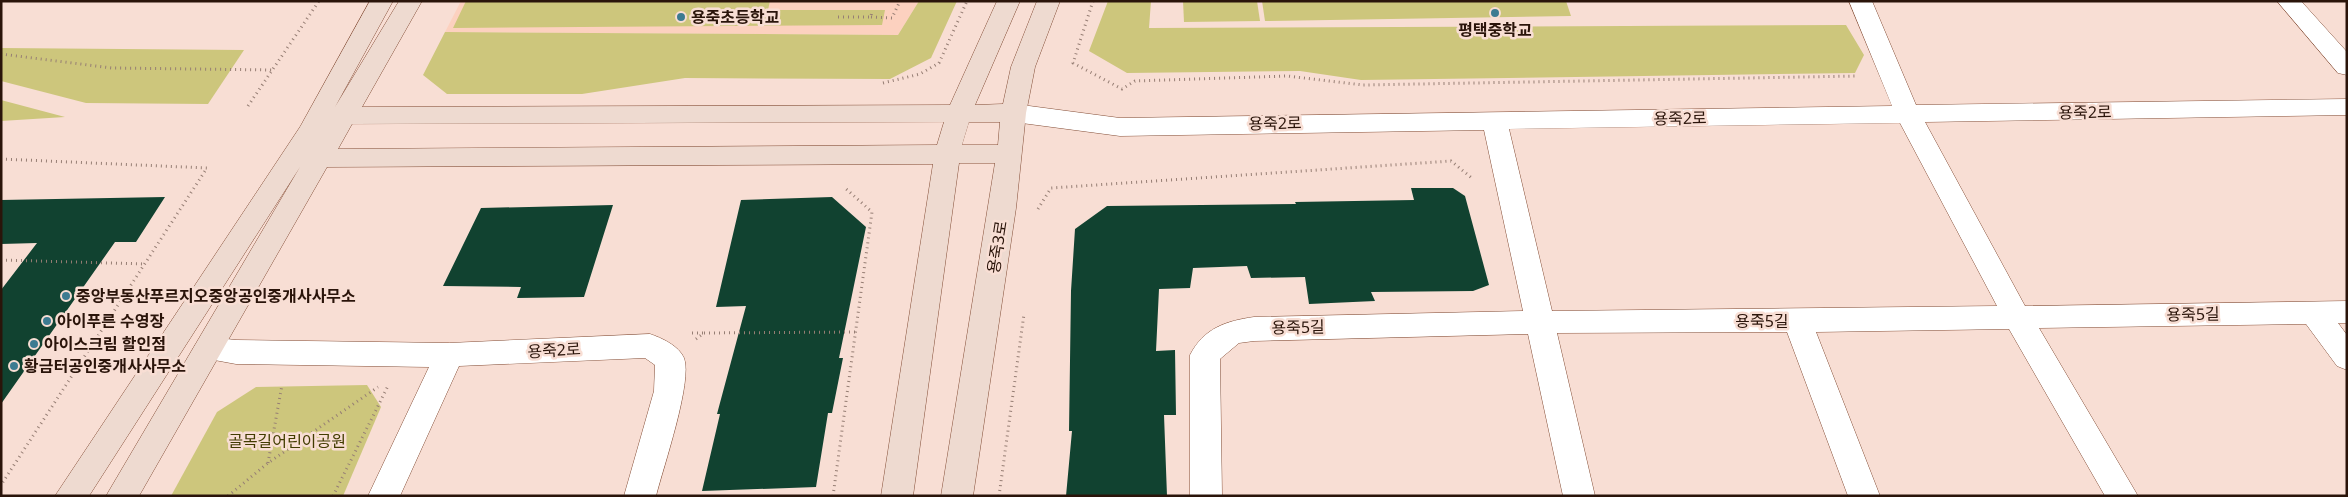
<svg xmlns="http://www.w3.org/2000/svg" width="2348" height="497" font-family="'Noto Sans','Noto Sans KR',sans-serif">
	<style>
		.built { fill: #fcd1bf }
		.green { fill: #cdc67c }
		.building { fill: #114230 }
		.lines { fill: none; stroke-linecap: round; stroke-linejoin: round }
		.street-casing { stroke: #844e37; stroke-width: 1 }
		.secondary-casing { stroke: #844e37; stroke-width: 1 }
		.path { stroke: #967e74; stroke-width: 3; stroke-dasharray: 1 4; stroke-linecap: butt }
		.street { fill: #fff; fill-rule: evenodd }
		.secondary { fill: #eedad0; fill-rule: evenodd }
		.poi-dot { fill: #3d7b91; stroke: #f8ded4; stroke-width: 2 }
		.labels { text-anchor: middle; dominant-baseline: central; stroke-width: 5; stroke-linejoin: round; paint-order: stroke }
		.poi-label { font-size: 16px; font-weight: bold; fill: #2a140a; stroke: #f8ded4; text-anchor: start }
		.street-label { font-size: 16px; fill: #2a140a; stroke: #f8ded4 }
		.park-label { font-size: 16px; fill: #423c01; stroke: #f8ded4 }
	</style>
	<rect width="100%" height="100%" fill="#f8ded4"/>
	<polygon class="built" points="461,1 919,1 898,35 445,32"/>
	<g class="green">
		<polygon points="466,1 770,1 768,10 885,10 882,25 453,28"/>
		<polygon points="919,1 957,1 931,58 890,79 685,78 582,94 447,94 423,75 445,32 898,35"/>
		<polygon points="1108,1 1151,1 1149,28 1846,25 1864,55 1855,73 1361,80 1300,71 1127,73 1089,51"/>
		<polygon points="1183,1 1257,1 1260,21 1184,22"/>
		<polygon points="1262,1 1566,1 1571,16 1265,21"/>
		<polygon points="1,48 244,50 208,104 86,103 1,81"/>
		<polygon points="1,100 65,117 1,121"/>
		<polygon points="367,385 381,407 343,496 171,496 217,412 256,387"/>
	</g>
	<g class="building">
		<polygon points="1411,188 1453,188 1465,196 1489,285 1473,291 1371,292 1375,301 1309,304 1305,277 1251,278 1247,266 1193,268 1190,288 1159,289 1156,351 1175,350 1176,415 1164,415 1167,496 1066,496 1072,431 1069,431 1071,291 1075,229 1107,206 1296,204 1295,202 1414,200"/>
		<polygon points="165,197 136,242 115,242 1,404 1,290 37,243 1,244 1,200"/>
		<polygon points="832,197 866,227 839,358 843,358 832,413 828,413 816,487 702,491 720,414 717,414 746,306 716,307 741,200"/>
		<polygon points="613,205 584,297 517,298 521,287 443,286 481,208"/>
	</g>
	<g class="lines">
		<defs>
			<g id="street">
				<path d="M1849 1H1872L1916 105 2347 99V115L1925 122 2025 306 2347 301V323H2338L2347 335V370L2337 366 2306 324 2039 328 2138 496H2105L2009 329 1816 332 1880 496H1848L1787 332 1557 333 1595 496H1563L1528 334 1254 341 1239 343 1220 359 1222 496H1190V355C1204 328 1226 321 1254 317L1523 311 1484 130 1120 136 1014 122 1005 119 1002 113 1005 107 1014 104 1120 118 1892 106ZM1900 123 1997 306 1552 311 1509 129Z"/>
				<polygon points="2277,1 2301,1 2347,52 2347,75 2338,73"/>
				<path d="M650 334C662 338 679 346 684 358 693 381 663 468 656 496H624L654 391 655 365 645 358 459 366 400 496H368L429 367 236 364 198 357 193 349 198 341 208 337 236 340 449 343Z"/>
			</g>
			<path id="secondary" d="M370 1H393L335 107 399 1H422L362 107 950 105 997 1H1020L975 105 1003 104 1011 67 1037 1H1060L1035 67 1026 113 1016 208 973 496H941L995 163H959L913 496H881L933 164 327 167 139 496H106L300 167 89 496H55L300 127ZM944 122 937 145 338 149 352 124ZM969 122H1000L998 145H962Z"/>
		</defs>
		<use href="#street" class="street-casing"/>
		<use href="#secondary" class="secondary-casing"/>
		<g class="path">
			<polyline points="1093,1 1073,63 1122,89 1135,81 1287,76 1363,85 1857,76"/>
			<polyline points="838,17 871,17 872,10"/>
			<polyline points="871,17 892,18 900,1"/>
			<polyline points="1,54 112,68 274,70"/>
			<polyline points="883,83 920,74 939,63 967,1"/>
			<polyline points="248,106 319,1"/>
			<polyline points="1,159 207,168 1,485"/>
			<polyline points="1038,209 1051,188 1451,161 1473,179"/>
			<polyline points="1,260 146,264"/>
			<polyline points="692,333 704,333"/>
			<polyline points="696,339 704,333 855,332"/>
			<polyline points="268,463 282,385"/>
			<polyline points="228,496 268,463 378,387"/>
			<polyline points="333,496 388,386"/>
			<polyline points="833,496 872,212 844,187"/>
			<polyline points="999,496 1024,314"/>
		</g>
		<use href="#street" class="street"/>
		<use href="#secondary" class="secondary"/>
	</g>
	<g class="poi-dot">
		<circle cx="1495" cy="13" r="5"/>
		<circle cx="681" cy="17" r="5"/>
		<circle cx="66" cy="296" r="5"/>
		<circle cx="47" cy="321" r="5"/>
		<circle cx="34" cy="344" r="5"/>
		<circle cx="14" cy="366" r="5"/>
	</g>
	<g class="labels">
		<g class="poi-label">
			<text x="691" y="17">용죽초등학교</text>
			<text x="1495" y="30" text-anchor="middle">평택중학교</text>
			<text x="76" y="296">중앙부동산푸르지오중앙공인중개사사무소</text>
			<text x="57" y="321">아이푸른 수영장</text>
			<text x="44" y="344">아이스크림 할인점</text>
			<text x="24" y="366">황금터공인중개사사무소</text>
		</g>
		<g class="street-label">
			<text transform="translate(2085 112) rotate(-1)">용죽2로</text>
			<text transform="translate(1680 118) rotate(-1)">용죽2로</text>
			<text transform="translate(1275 123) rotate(-1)">용죽2로</text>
			<text transform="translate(997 247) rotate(-81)">용죽3로</text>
			<text transform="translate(2193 314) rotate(-1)">용죽5길</text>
			<text x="1762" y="321">용죽5길</text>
			<text transform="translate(1298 327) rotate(-1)">용죽5길</text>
			<text transform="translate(554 350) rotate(-3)">용죽2로</text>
		</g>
		<g class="park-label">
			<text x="287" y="441">골목길어린이공원</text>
		</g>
	</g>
	<rect width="2348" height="497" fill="none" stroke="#2a140a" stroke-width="5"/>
</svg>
